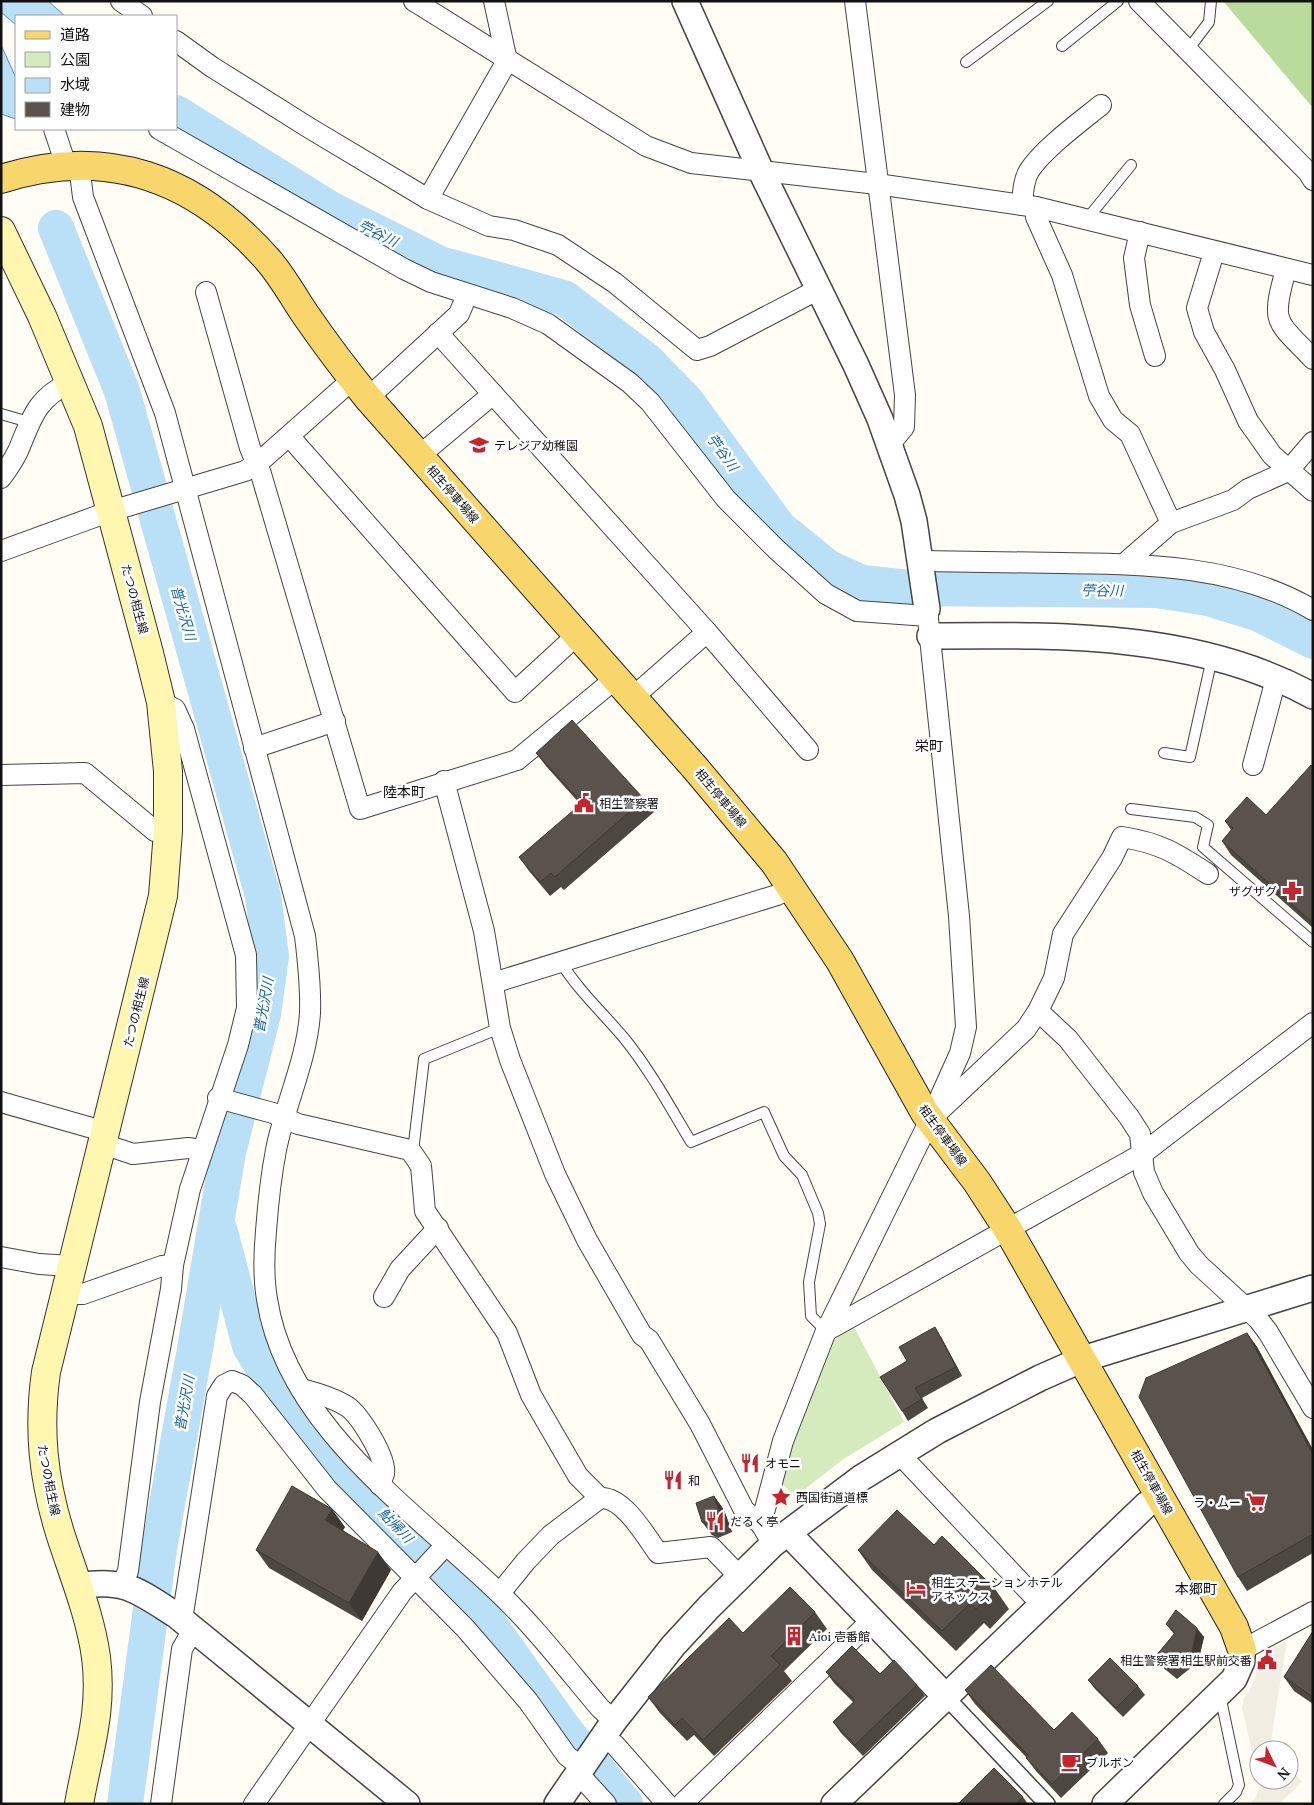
<svg xmlns="http://www.w3.org/2000/svg" width="1314" height="1805" font-family="'PT Serif','Noto Sans JP',serif">
	<style>
		.green { fill: #d5ebbd }
		.forest { fill: #b9dc9c }
		.plaza { fill: #f1ede2 }
		.water { fill: #b9e0f7; stroke: #3f96cf }
		.lines { fill: none; stroke-linecap: round; stroke-linejoin: round }
		.river { stroke: #b9e0f7; stroke-width: 36 }
		.service-casing { stroke: #444; stroke-width: 12 }
		.pedestrian-casing { stroke: #444; stroke-width: 18 }
		.minor-casing { stroke: #444; stroke-width: 22 }
		.tertiary-casing { stroke: #444; stroke-width: 28 }
		.secondary-casing { stroke: #333; stroke-width: 30 }
		.primary-casing { stroke: #222; stroke-width: 30 }
		.service { stroke: #fff; stroke-width: 10 }
		.pedestrian { stroke: #fff; stroke-width: 15 }
		.minor { stroke: #fff; stroke-width: 20 }
		.tertiary { stroke: #fff; stroke-width: 25 }
		.secondary { stroke: #fff6b0; stroke-width: 28 }
		.primary { stroke: #f9d66b; stroke-width: 28 }
		.wall { fill: #4d4742 }
		.shaded-wall { fill: #3f3936 }
		.building { fill: #5a524d; stroke: #3f3936 }
		.labels { text-anchor: middle; dominant-baseline: central; stroke-width: 5; stroke-linejoin: round; paint-order: stroke }
		.poi-label { font-size: 12px; fill: #111; stroke: #fff; text-anchor: start }
		.street-label { font-size: 12px; fill: #111; stroke: #fff }
		.water-label { font-size: 14px; font-style: italic; fill: #1768a6; stroke: #fff }
		.neighbourhood-label { font-size: 14px; fill: #111; stroke: #fff }
	</style>
	<rect width="100%" height="100%" fill="#fffdf5"/>
	<polygon class="green" points="853,1325 904,1422 842,1460 795,1497 780,1481 795,1427 833,1341"/>
	<polygon class="forest" points="1223,1 1313,1 1313,108"/>
	<polygon class="plaza" points="1287,1641 1270,1746 1273,1750 1259,1750 1259,1780 1289,1780 1289,1767 1302,1782 1279,1804 1250,1804 1257,1795 1260,1785 1242,1708 1244,1698 1249,1692 1256,1676 1257,1660 1261,1654"/>
	<g class="water">
		<polygon points="1,1 48,1 65,16 16,16 16,25 1,12"/>
		<polygon points="1,45 16,78 16,119 1,114"/>
		<polygon points="176,97 197,111 292,194 176,129"/>
	</g>
	<g class="lines">
		<g class="river">
			<polyline points="176,113 330,209 440,264 564,298 646,360 685,400 779,528 827,567 862,583 910,588 1156,590 1208,598 1257,613 1313,641"/>
			<polyline points="56,228 122,391 263,896 271,956 263,1014 228,1152 195,1349 159,1549 125,1804"/>
			<polyline points="220,1232 250,1346 283,1400 340,1468 484,1617 566,1732 625,1804"/>
		</g>
		<defs>
			<g id="service">
				<polyline points="1062,46 1118,1"/>
				<polyline points="1187,51 1209,22 1211,1"/>
				<polyline points="966,62 1048,1"/>
				<polyline points="1087,219 1131,165"/>
				<polyline points="1,414 29,422"/>
				<polyline points="1164,753 1190,757 1212,658"/>
				<polyline points="1131,809 1195,817 1208,825 1203,847 1313,942"/>
				<path d="M560 961C578 990 602 1012 624 1038 650 1070 670 1107 691 1142L764 1112 784 1156 802 1175 818 1213 820 1224 809 1282 811 1316 826 1331"/>
				<polyline points="410,1150 414,1143 424,1059 500,1028"/>
				<polyline points="1220,1695 1239,1785 1236,1792 1224,1804"/>
			</g>
			<polyline id="pedestrian" points="946,1697 1047,1804"/>
			<g id="minor">
				<polyline points="121,1 142,16"/>
				<polyline points="414,1 646,146 691,163 877,184 1036,207 1313,275"/>
				<polyline points="855,1 905,395 904,427 889,445"/>
				<polyline points="1139,1 1308,172 1313,180"/>
				<polyline points="176,41 212,67 311,129 428,199 489,226 514,230 558,245 615,283 697,350 710,346 819,289"/>
				<polyline points="54,129 66,165"/>
				<polyline points="159,129 404,269 431,282 512,308 548,324 630,383 650,402 726,499 776,549 826,594 857,611 928,616"/>
				<path d="M79 165 83 197 165 413 305 936C308 961 311 987 310 1013 307 1060 285 1104 276 1150 271 1176 268 1204 266 1231 264 1253 263 1276 267 1299 286 1425 412 1509 498 1592 535 1627 567 1669 600 1708L614 1721"/>
				<polyline points="428,199 507,61 494,1"/>
				<path d="M1022 205C1023 194 1023 181 1029 171 1043 149 1080 122 1101 105"/>
				<polyline points="1036,207 1036,217 1062,275 1099,396 1113,420 1130,434 1171,523"/>
				<polyline points="1140,232 1134,258 1140,305 1155,356"/>
				<polyline points="1214,252 1197,308 1204,332 1225,370 1248,421 1272,455 1313,491"/>
				<path d="M1286 269C1271 325 1275 319 1313 359"/>
				<polyline points="206,292 250,448 261,474 360,809 517,760 615,679"/>
				<polyline points="438,333 707,632 808,750"/>
				<polyline points="368,398 459,314 467,295"/>
				<polyline points="289,436 515,692 577,635"/>
				<polyline points="419,456 493,394"/>
				<path d="M1 478C7 470 13 461 18 451 32 418 35 400 70 382"/>
				<polyline points="1,551 111,511 245,471 257,464 353,379"/>
				<path d="M921 561C967 562 1014 562 1061 563 1147 564 1237 565 1313 610"/>
				<polyline points="1124,564 1171,523 1233,500 1248,489 1288,471 1313,442"/>
				<polyline points="632,698 707,632"/>
				<polyline points="254,748 335,721"/>
				<polyline points="1253,765 1276,679"/>
				<polyline points="1,775 85,773 155,831 168,831"/>
				<polyline points="444,781 484,931 500,1028 510,1060 555,1174 587,1240 642,1335 649,1340 700,1424 744,1510 761,1524"/>
				<polyline points="493,983 777,895 791,887"/>
				<path d="M1038 1011 1054 978 1063 934 1112 858 1122 837C1160 843 1176 853 1208 874"/>
				<polyline points="218,1098 273,1113 298,1124 410,1150 421,1166 425,1211 507,1333 531,1395 578,1476 600,1498"/>
				<polyline points="1,1102 106,1132"/>
				<polyline points="937,1113 1026,1029 1038,1011 1068,1039 1129,1117 1140,1134 1144,1172 1153,1193 1189,1253 1199,1265 1258,1319 1268,1332 1313,1408"/>
				<polyline points="103,1144 133,1154 188,1148 202,1150"/>
				<polyline points="1,1257 39,1264 72,1266"/>
				<polyline points="65,1294 83,1294 162,1266 173,1265"/>
				<polyline points="384,1297 400,1269 438,1228"/>
				<polyline points="826,1331 1142,1154 1313,1023"/>
				<path d="M301 1389C317 1393 334 1398 348 1407 360 1416 387 1458 384 1474 383 1477 381 1481 380 1485"/>
				<polyline points="902,1452 908,1463 1042,1605"/>
				<polyline points="773,1544 761,1524 783,1441 826,1331 930,1120 960,1053 966,1027 959,916 927,609"/>
				<polyline points="122,1585 128,1571 150,1402 171,1289 173,1265 190,1189 238,1045 247,1008 246,955 184,729 175,709 161,702"/>
				<path d="M500 1593 526 1561 551 1535 600 1498C623 1496 645 1535 658 1553L711 1547 739 1576"/>
				<polyline points="182,1620 217,1396 224,1385 232,1381 242,1385 253,1395 327,1489 465,1628 528,1701 567,1756 582,1767"/>
				<polyline points="1242,1650 1313,1612"/>
				<polyline points="602,1737 615,1745 667,1804"/>
				<polyline points="576,1775 586,1782 606,1804"/>
				<polyline points="161,1804 182,1649 193,1630"/>
				<polyline points="254,1804 402,1592 446,1545"/>
				<polyline points="682,1804 871,1621"/>
			</g>
			<g id="tertiary">
				<polyline points="685,1 760,169 856,365 880,419 907,495 914,521 927,609"/>
				<path d="M930 636C1059 635 1197 632 1313 696"/>
				<polyline points="788,1533 946,1697"/>
				<path d="M78 1586C125 1578 138 1591 176 1615L407 1804"/>
				<polyline points="557,1804 614,1721 673,1646 709,1607 773,1544 861,1478 937,1431 1040,1378 1083,1359 1313,1288"/>
				<polyline points="834,1804 1146,1505 1160,1496"/>
				<polyline points="1105,1804 1234,1679 1242,1661 1242,1650"/>
			</g>
			<path id="secondary" d="M1 231 42 316 88 426 149 653 161 702 168 771V831L163 896 46 1372C38 1429 43 1478 60 1533 73 1574 90 1614 96 1657 103 1712 88 1752 79 1804"/>
			<path id="primary" d="M1 179C108 145 196 178 268 260 282 276 293 296 305 314 325 343 346 371 368 398L696 769 774 862 840 961 925 1113 977 1182 1007 1228 1234 1627 1242 1650"/>
		</defs>
		<use href="#service" class="service-casing"/>
		<use href="#pedestrian" class="pedestrian-casing"/>
		<use href="#minor" class="minor-casing"/>
		<use href="#tertiary" class="tertiary-casing"/>
		<use href="#secondary" class="secondary-casing"/>
		<use href="#primary" class="primary-casing"/>
		<use href="#service" class="service"/>
		<use href="#pedestrian" class="pedestrian"/>
		<use href="#minor" class="minor"/>
		<use href="#tertiary" class="tertiary"/>
		<use href="#secondary" class="secondary"/>
		<use href="#primary" class="primary"/>
	</g>
	<g class="wall">
		<polygon points="536,753 644,799 654,812 564,890 561,887 550,896 529,871 519,857 581,805 546,766"/>
		<polygon points="1313,767 1313,928 1231,855 1222,841 1231,830 1225,821 1266,815"/>
		<polygon points="1247,1333 1257,1347 1313,1450 1313,1553 1247,1591 1238,1577"/>
		<polygon points="941,1337 962,1376 922,1398 928,1408 908,1421 902,1411 907,1361"/>
		<polygon points="714,1496 724,1510 732,1532 718,1538 712,1535 702,1522"/>
		<polygon points="345,1527 343,1530 391,1570 362,1621 269,1568 256,1550"/>
		<polygon points="934,1545 995,1589 1009,1609 990,1629 984,1623 956,1651 872,1570 858,1550"/>
		<polygon points="815,1612 827,1629 784,1671 792,1681 714,1756 694,1735 687,1741 660,1713 648,1697 743,1633"/>
		<polygon points="1166,1624 1204,1637 1198,1662 1177,1679 1161,1666 1155,1657 1174,1634"/>
		<polygon points="1313,1631 1313,1704 1294,1691 1284,1677"/>
		<polygon points="826,1672 880,1674 917,1685 925,1696 863,1756 841,1733 833,1722 853,1702 834,1683"/>
		<polygon points="1088,1680 1138,1686 1145,1695 1123,1717 1095,1689"/>
		<polygon points="965,1690 1054,1730 1098,1739 1108,1753 1061,1798 1036,1771 1026,1758 1026,1757 975,1704"/>
		<polygon points="1023,1797 1028,1804 958,1804"/>
	</g>
	<g class="shaded-wall">
		<polygon points="935,1327 941,1337 962,1376 956,1367"/>
		<polygon points="1247,1333 1257,1347 1313,1450 1313,1454"/>
		<polygon points="714,1496 724,1510 732,1532 722,1519"/>
		<polygon points="332,1509 345,1527 338,1538 325,1520"/>
		<polygon points="378,1552 391,1570 362,1621 349,1603"/>
		<polygon points="1197,1628 1204,1637 1198,1662 1192,1652"/>
	</g>
	<g class="building">
		<polygon points="572,720 644,799 555,877 551,873 540,882 519,857 582,803 536,753"/>
		<polygon points="1311,765 1313,767 1313,923 1222,841 1233,828 1225,821 1247,797 1266,815"/>
		<polygon points="935,1327 956,1367 915,1388 922,1399 902,1411 880,1377 907,1361 899,1347"/>
		<polygon points="1247,1333 1313,1454 1313,1534 1238,1577 1139,1397 1146,1378"/>
		<polygon points="292,1486 332,1509 325,1520 378,1552 349,1603 256,1550"/>
		<polygon points="714,1496 722,1519 708,1524 702,1522 696,1503"/>
		<polygon points="897,1510 934,1545 942,1536 995,1589 976,1609 970,1603 942,1631 858,1550"/>
		<polygon points="790,1587 815,1612 771,1656 780,1665 703,1740 682,1718 675,1725 648,1697 729,1618 743,1633"/>
		<polygon points="1176,1610 1197,1628 1192,1652 1170,1670 1155,1657 1175,1633 1166,1624"/>
		<polygon points="1313,1631 1313,1697 1284,1677"/>
		<polygon points="852,1646 880,1674 894,1660 917,1685 855,1745 833,1722 854,1702 854,1699 826,1672"/>
		<polygon points="1110,1658 1138,1686 1116,1708 1088,1680"/>
		<polygon points="991,1665 1054,1730 1072,1712 1098,1739 1052,1784 1026,1758 1028,1755 965,1690"/>
		<polygon points="994,1768 1023,1797 1016,1804 958,1804"/>
	</g>
	<defs>
		<symbol id="school-bare" viewBox="-9 -9 18 18"><path d="M0-5L7-2L0 1L-7-2ZM-4 1L0 2.5L4 1V4Q0 6-4 4Z" fill="#c4262e" stroke="#fff" stroke-width="2.5" paint-order="stroke"/></symbol>
		<symbol id="civic-bare" viewBox="-9 -9 18 18"><path d="M-.6-6.5H3V-4.5H.6V-3L4-1V1h2V6H-6V1h2V-1L-.6-3ZM-1.2 2.5V6h2.4V2.5Z" fill="#c4262e" stroke="#fff" stroke-width="2.5" paint-order="stroke"/></symbol>
		<symbol id="pharmacy-bare" viewBox="-9 -9 18 18"><path d="M-2-6h4v4h4v4h-4v4h-4v-4h-4v-4h4Z" fill="#c4262e" stroke="#fff" stroke-width="2.5" paint-order="stroke"/></symbol>
		<symbol id="restaurant-bare" viewBox="-9 -9 18 18"><path d="M-5-6h1v4h1v-4h1v4h1v-4h1v5L-1.5 .5V6h-2V.5L-5-1ZM5-6V6H3V1.5H1.5Q1.5-4 5-6Z" fill="#c4262e" stroke="#fff" stroke-width="2.5" paint-order="stroke"/></symbol>
		<symbol id="sight-bare" viewBox="-9 -9 18 18"><path d="M0-6L1.8-2.2L6-1.7L2.9 1.2L3.7 5.4L0 3.3L-3.7 5.4L-2.9 1.2L-6-1.7L-1.8-2.2Z" fill="#c4262e" stroke="#fff" stroke-width="2.5" paint-order="stroke"/></symbol>
		<symbol id="supermarket-bare" viewBox="-9 -9 18 18"><path d="M-6-5.5h2.5l.6 2H6L4.5 2H-2.5L-4.4-4H-6ZM-1.5 3.2a1.3 1.3 0 1 0 .1 0ZM3 3.2a1.3 1.3 0 1 0 .1 0Z" fill="#c4262e" stroke="#fff" stroke-width="2.5" paint-order="stroke"/></symbol>
		<symbol id="hotel-bare" viewBox="-9 -9 18 18"><path d="M-6-4.5h1.5V1H6V5H4.5V3h-9V5H-6ZM-4 0a1.8 1.8 0 1 1 3.6 0ZM.5 0V-2.5h3Q6-2.5 6 0Z" fill="#c4262e" stroke="#fff" stroke-width="2.5" paint-order="stroke"/></symbol>
		<symbol id="building-bare" viewBox="-9 -9 18 18"><path d="M-4-6H4V6H1V3H-1V6H-4ZM-2.5-4.3h1.7v1.8h-1.7ZM.8-4.3h1.7v1.8H.8ZM-2.5-1h1.7V.8h-1.7ZM.8-1h1.7V.8H.8Z" fill="#c4262e" stroke="#fff" stroke-width="2.5" paint-order="stroke"/></symbol>
		<symbol id="cafe-bare" viewBox="-9 -9 18 18"><path d="M-5.5-4.5H6V0H3Q3 3.5 0 3.5H-2.5Q-5.5 3.5-5.5 0ZM3-3.2v2h1.7v-2ZM-6 4.5H4V6H-6Z" fill="#c4262e" stroke="#fff" stroke-width="2.5" paint-order="stroke"/></symbol>
	</defs>
	<g fill-rule="evenodd">
		<use href="#school-bare" x="465" y="431" width="28" height="28"/>
		<use href="#civic-bare" x="570" y="789" width="28" height="28"/>
		<use href="#pharmacy-bare" x="1278" y="877" width="28" height="28"/>
		<use href="#restaurant-bare" x="736" y="1449" width="28" height="28"/>
		<use href="#restaurant-bare" x="659" y="1466" width="28" height="28"/>
		<use href="#sight-bare" x="767" y="1483" width="28" height="28"/>
		<use href="#supermarket-bare" x="1242" y="1488" width="28" height="28"/>
		<use href="#restaurant-bare" x="701" y="1507" width="28" height="28"/>
		<use href="#hotel-bare" x="902" y="1575" width="28" height="28"/>
		<use href="#building-bare" x="780" y="1622" width="28" height="28"/>
		<use href="#civic-bare" x="1253" y="1646" width="28" height="28"/>
		<use href="#cafe-bare" x="1057" y="1748" width="28" height="28"/>
	</g>
	<g class="labels">
		<g class="poi-label">
			<text x="494" y="445">テレジア幼稚園</text>
			<text x="599" y="803">相生警察署</text>
			<text x="1277" y="891" text-anchor="end">ザグザグ</text>
			<text x="765" y="1463">オモニ</text>
			<text x="688" y="1480">和</text>
			<text x="796" y="1497">西国街道道標</text>
			<text x="1241" y="1502" text-anchor="end">ラ・ムー</text>
			<text x="730" y="1521">だるく亭</text>
			<text x="931" y="1582">相生ステーションホテル<tspan x="931" dy="14">アネックス</tspan></text>
			<text x="809" y="1636">Aioi 壱番館</text>
			<text x="1252" y="1660" text-anchor="end">相生警察署相生駅前交番</text>
			<text x="1086" y="1762">ブルボン</text>
		</g>
		<g class="street-label">
			<text transform="translate(453 494) rotate(49)">相生停車場線</text>
			<text transform="translate(135 599) rotate(75)">たつの相生線</text>
			<text transform="translate(721 798) rotate(50)">相生停車場線</text>
			<text transform="translate(136 1012) rotate(-76)">たつの相生線</text>
			<text transform="translate(943 1135) rotate(54)">相生停車場線</text>
			<text transform="translate(49 1480) rotate(79)">たつの相生線</text>
			<text transform="translate(1152 1482) rotate(61)">相生停車場線</text>
		</g>
		<g class="water-label">
			<text transform="translate(378 233) rotate(26)">苧谷川</text>
			<text transform="translate(723 452) rotate(54)">苧谷川</text>
			<text transform="translate(1102 590) rotate(1)">苧谷川</text>
			<text transform="translate(184 613) rotate(74)">普光沢川</text>
			<text transform="translate(263 1005) rotate(-80)">普光沢川</text>
			<text transform="translate(184 1403) rotate(-80)">普光沢川</text>
			<text transform="translate(396 1525) rotate(46)">鮎帰川</text>
		</g>
		<g class="neighbourhood-label">
			<text x="929" y="745">栄町</text>
			<text x="404" y="791">陸本町</text>
			<text x="1196" y="1588">本郷町</text>
		</g>
	</g>
	<rect width="1314" height="1805" fill="none" stroke="#111111" stroke-width="5"/>
	<rect x="15" y="15" width="162" height="115" fill="#ffffff" stroke="#a0a0a0"/>
	<rect x="25" y="31" width="25" height="8" fill="#f9d66b" stroke="#a0a0a0"/>
	<text x="60" y="40" font-size="15" fill="#111111">道路</text>
	<rect x="25" y="52" width="25" height="15" fill="#d5ebbd" stroke="#a0a0a0"/>
	<text x="60" y="65" font-size="15" fill="#111111">公園</text>
	<rect x="25" y="78" width="25" height="15" fill="#b9e0f7" stroke="#a0a0a0"/>
	<text x="60" y="90" font-size="15" fill="#111111">水域</text>
	<rect x="25" y="102" width="25" height="15" fill="#5a524d" stroke="#a0a0a0"/>
	<text x="60" y="115" font-size="15" fill="#111111">建物</text>
	<g transform="translate(1274 1765) rotate(132)"><circle r="24" fill="#ffffff" stroke="#a0a0a0"/>
	<path d="M0-4L9 19L0 12L-9 19Z" fill="#c4262e"/>
	<text y="-8" font-size="14" font-weight="bold" text-anchor="middle" fill="#111111">N</text>
	</g>
</svg>
